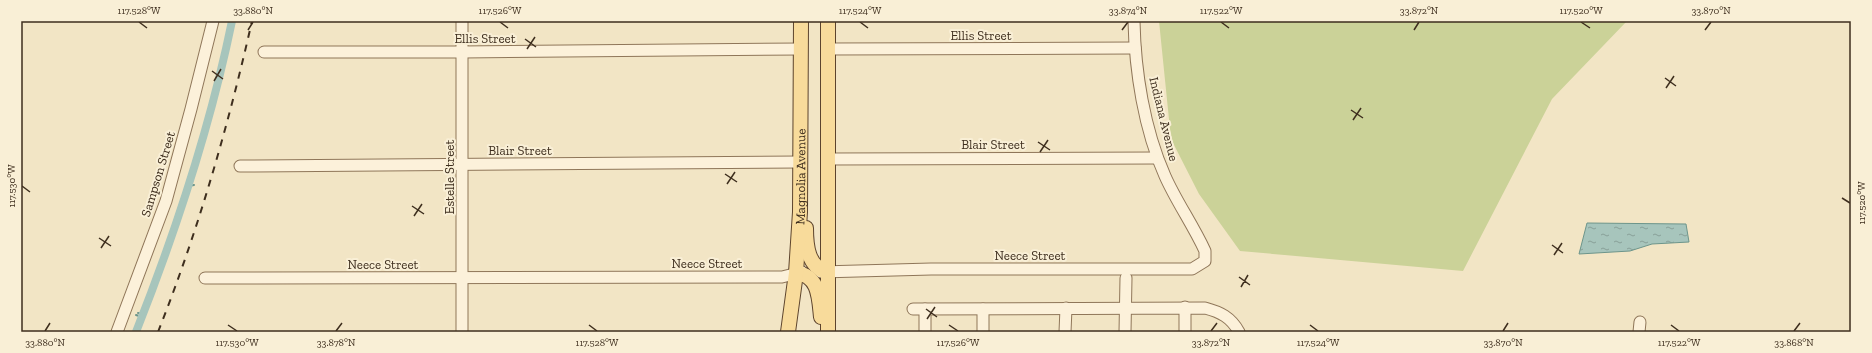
<svg xmlns="http://www.w3.org/2000/svg" width="1872" height="353" font-family="'Zilla Slab',serif">
	<style>
		.green { fill: #cbd298 }
		.water { fill: url(#water-ripples); stroke: #6d958b }
		.lines { fill: none; stroke-linecap: round; stroke-linejoin: round }
		.stream { stroke: #6d958b; stroke-width: 2 }
		.canal { stroke: #a7c5bc; stroke-width: 8 }
		.minor-casing { stroke: #8f7659; stroke-width: 13 }
		.major-casing { stroke: #5d442d; stroke-width: 16 }
		.minor { stroke: #fcf1da; stroke-width: 11 }
		.major { stroke: #f8db9b; stroke-width: 14 }
		.rail { stroke: #3e2e1e; stroke-width: 2; stroke-dasharray: 7 7; stroke-linecap: butt }
		.ticks { fill: none; stroke: #3e2e1e; stroke-width: 1.5 }
		.labels { text-anchor: middle; dominant-baseline: central; stroke-width: 4; stroke-linejoin: round; paint-order: stroke }
		.street-label { font-size: 13px; fill: #3e2e1e; stroke: #f9efd6 }
		.neatline { fill: none; stroke: #3e2e1e; stroke-width: 1.5 }
		.ticks-label { font-size: 10px; text-anchor: middle; fill: #3e2e1e }
	</style>
	<defs>
		<pattern id="water-ripples" width="26" height="14" patternUnits="userSpaceOnUse"><rect width="26" height="14" fill="#a7c5bc"/><path d="M2 4q2-2 4 0t4 0M15 11q2-2 4 0t4 0" fill="none" stroke="#89a098"/></pattern>
	</defs>
	<rect width="100%" height="100%" fill="#f2e5c5"/>
	<polygon class="green" points="1159,21 1627,21 1552,99 1463,271 1240,251 1199,194 1171,139"/>
	<polygon class="water" points="1587,223 1686,224 1689,242 1652,244 1630,251 1579,254"/>
	<g class="lines">
		<g class="stream">
			<polyline points="188,186 194,185"/>
			<polyline points="138,313 143,314"/>
			<polyline points="136,315 142,317"/>
		</g>
		<path class="canal" d="M136 332C176 231 210 128 232 21"/>
		<defs>
			<g id="minor">
				<polyline points="462,21 462,332"/>
				<polyline points="828,49 1135,48"/>
				<polyline points="264,52 462,52 801,49"/>
				<polyline points="829,159 1157,158"/>
				<polyline points="240,166 800,162"/>
				<path d="M821 272 931 269H1192L1205 261V251C1193 225 1176 201 1165 176 1144 129 1135 71 1134 21"/>
				<polyline points="205,278 782,277 802,272"/>
				<polyline points="1185,307 1185,332"/>
				<path d="M913 309 1205 308C1220 312 1231 317 1239 332"/>
				<polyline points="925,309 925,332"/>
				<polyline points="983,309 983,332"/>
				<polyline points="117,332 166,201 191,109 213,21"/>
				<polyline points="1065,332 1066,308"/>
				<polyline points="1125,332 1126,278"/>
				<polyline points="1639,332 1640,322"/>
			</g>
			<g id="major">
				<path d="M806 228C806 246 808 267 827 272"/>
				<path d="M796 273C819 275 819 298 821 317"/>
				<path id="s1" d="M788 332 796 273 800 212 801 21"/>
				<polyline points="828,332 828,21"/>
			</g>
		</defs>
		<use href="#minor" class="minor-casing"/>
		<use href="#major" class="major-casing"/>
		<use href="#minor" class="minor"/>
		<use href="#major" class="major"/>
		<path class="rail" d="M158 332C198 231 228 127 252 21"/>
	</g>
	<path class="ticks" d="M139 22 147 28M500 22 508 28M860 22 868 28M1221 22 1229 28M1581 22 1590 28M248 30 253 22M1122 30 1128 22M1414 30 1419 22M1705 30 1711 22M525 39 536 47M527 49 535 37M212 71 223 79M1665 78 1676 86M214 81 221 69M1666 88 1674 76M1351 110 1363 118M1353 120 1361 108M1038 142 1050 150M1040 152 1048 140M725 174 737 182M727 184 735 172M22 186 30 192M1842 198 1850 203M412 206 424 214M414 216 422 204M99 238 111 246M1552 245 1563 253M101 248 109 236M1554 255 1562 243M1239 277 1250 285M1241 287 1248 275M926 309 937 317M927 319 935 307M228 325 237 331M589 325 597 331M949 325 958 331M1310 325 1318 331M1671 325 1679 331M45 331 50 323M336 331 342 323M1211 331 1217 323M1503 331 1508 323M1794 331 1800 323"/>
	<g class="labels">
		<g class="street-label">
			<text x="981" y="35">Ellis Street</text>
			<text x="485" y="38">Ellis Street</text>
			<text transform="translate(1164 119) rotate(76)">Indiana Avenue</text>
			<text x="993" y="144">Blair Street</text>
			<text x="520" y="150">Blair Street</text>
			<text transform="translate(158 174) rotate(-73)">Sampson Street</text>
			<text transform="translate(449 177) rotate(-90)">Estelle Street</text>
			<text stroke="none"><textPath href="#s1" startOffset="156">Magnolia Avenue</textPath></text>
			<text x="1030" y="255">Neece Street</text>
			<text x="707" y="263">Neece Street</text>
			<text x="383" y="264">Neece Street</text>
		</g>
	</g>
	<rect width="1872" height="353" fill="none" stroke="#f9efd6" stroke-width="44"/>
	<rect x="22" y="22" width="1828" height="309" class="neatline"/>
	<g class="ticks-label">
		<text x="139" y="14">117.528°W</text>
		<text x="253" y="14">33.880°N</text>
		<text x="500" y="14">117.526°W</text>
		<text x="860" y="14">117.524°W</text>
		<text x="1128" y="14">33.874°N</text>
		<text x="1221" y="14">117.522°W</text>
		<text x="1419" y="14">33.872°N</text>
		<text x="1581" y="14">117.520°W</text>
		<text x="1711" y="14">33.870°N</text>
		<text transform="translate(11 186) rotate(-90)" y="4">117.530°W</text>
		<text transform="translate(1861 203) rotate(-90)" y="4">117.520°W</text>
		<text x="45" y="346">33.880°N</text>
		<text x="237" y="346">117.530°W</text>
		<text x="336" y="346">33.878°N</text>
		<text x="597" y="346">117.528°W</text>
		<text x="958" y="346">117.526°W</text>
		<text x="1211" y="346">33.872°N</text>
		<text x="1318" y="346">117.524°W</text>
		<text x="1503" y="346">33.870°N</text>
		<text x="1679" y="346">117.522°W</text>
		<text x="1794" y="346">33.868°N</text>
	</g>
</svg>
